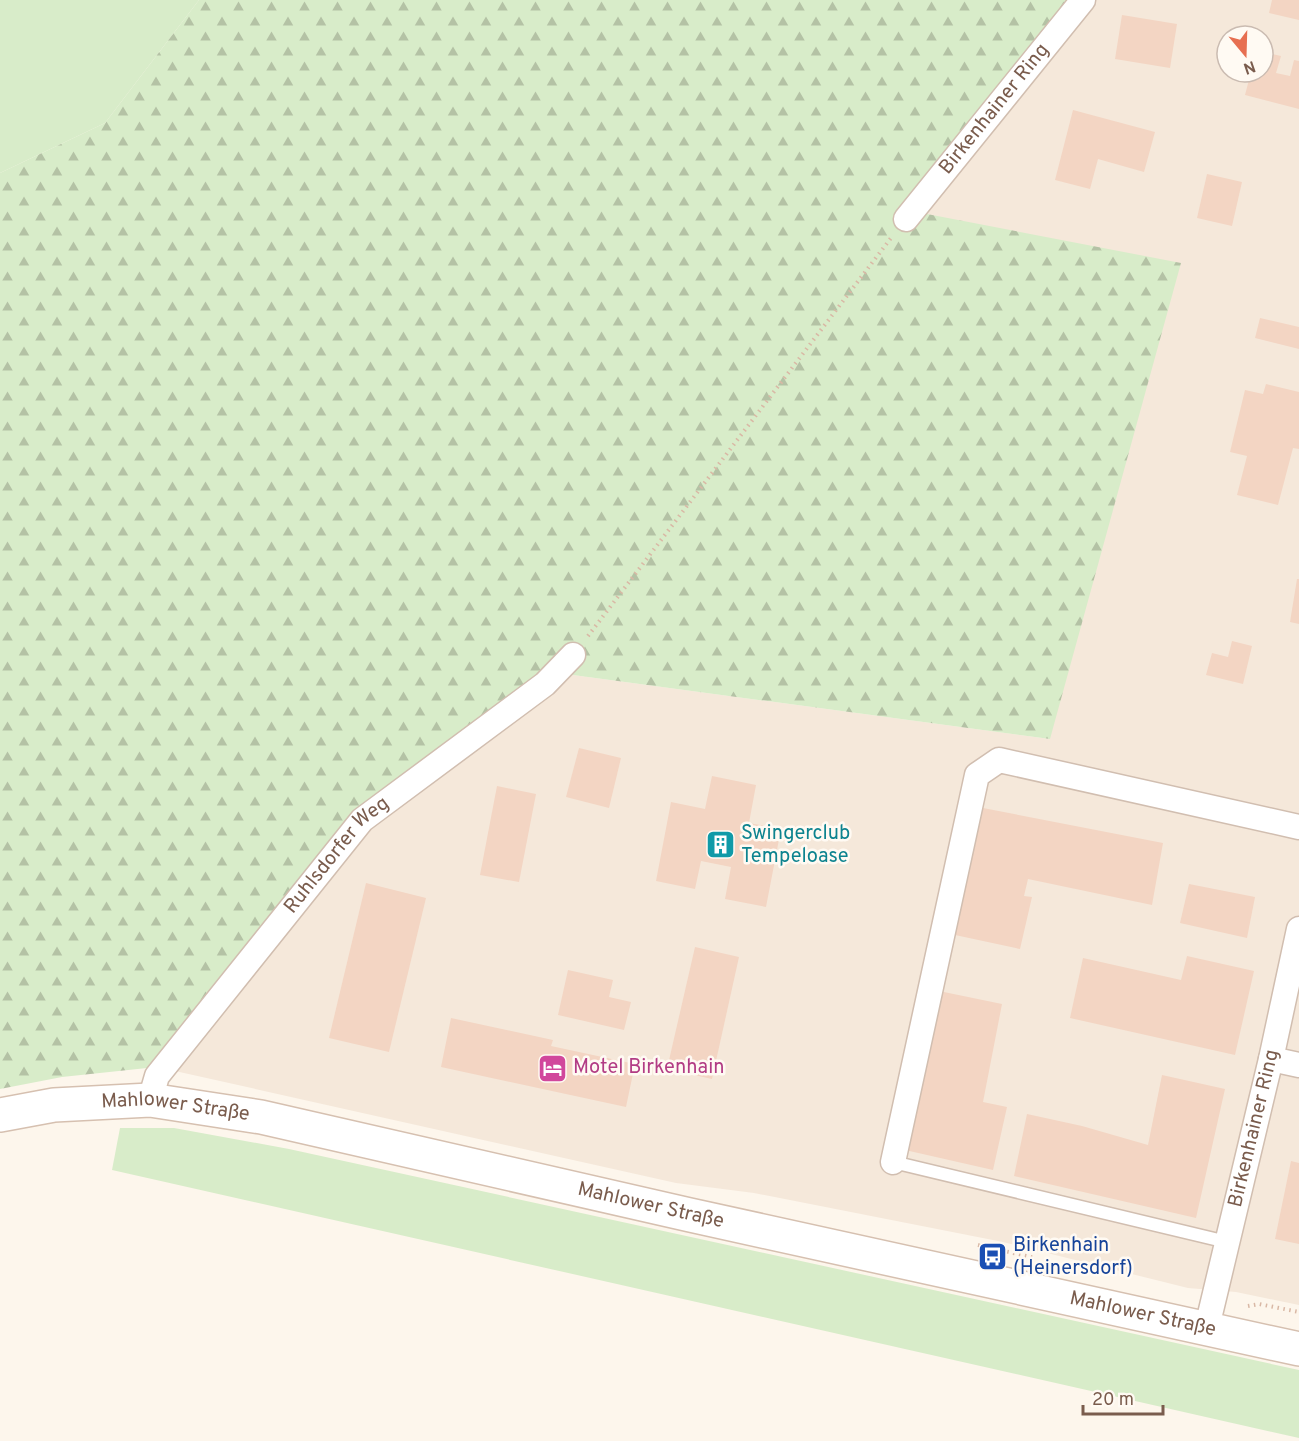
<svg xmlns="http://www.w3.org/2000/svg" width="1299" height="1441" font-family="Overpass,sans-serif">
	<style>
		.residential { fill: #f5e8da; fill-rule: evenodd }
		.grass { fill: #d8ecc9 }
		.forest { fill: url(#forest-firs) }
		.building { fill: #f3d5c3 }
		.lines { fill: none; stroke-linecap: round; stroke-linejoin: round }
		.lane-casing { stroke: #d1beb0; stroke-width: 15 }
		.street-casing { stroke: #d1beb0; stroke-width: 27 }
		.secondary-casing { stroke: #d6c0b0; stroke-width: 36 }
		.path { stroke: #d9b8a5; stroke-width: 4; stroke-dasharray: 1.5 4.5; stroke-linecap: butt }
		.lane { stroke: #fff; stroke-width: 12 }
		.street { stroke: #fff; stroke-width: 24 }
		.secondary { stroke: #fff; stroke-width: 33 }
		.labels { text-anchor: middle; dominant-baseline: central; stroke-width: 5; stroke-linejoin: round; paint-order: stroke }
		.street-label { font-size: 20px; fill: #7a5c4d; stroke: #fffaf3 }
		.culture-label { font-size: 20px; fill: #0d838f; stroke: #fffaf3; text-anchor: start }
		.hotel-label { font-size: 20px; fill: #b23c85; stroke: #fffaf3; text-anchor: start }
		.transit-label { font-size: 20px; fill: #164399; stroke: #fffaf3; text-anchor: start }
	</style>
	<defs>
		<pattern id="forest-firs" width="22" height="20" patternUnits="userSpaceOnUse" patternTransform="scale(1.5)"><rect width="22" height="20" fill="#d8ecc9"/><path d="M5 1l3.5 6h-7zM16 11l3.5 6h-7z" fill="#b4c2a5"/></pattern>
	</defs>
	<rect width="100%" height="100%" fill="#fdf6ec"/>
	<path class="residential" d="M1070 0H1299V1305L1236 1292 1188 1288 1003 1242 754 1193 676 1183 175 1071 322 869 545 684 573 675 1050 739 900 209ZM1227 36H1263V72H1227Z"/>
	<g class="grass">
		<polygon points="0,0 199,0 105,123 0,173"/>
		<polygon points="120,1128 174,1128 289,1149 1299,1370 1299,1438 112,1170"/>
	</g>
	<polygon class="forest" points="199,0 1070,0 901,209 1181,263 1050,739 573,675 545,684 362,820 166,1066 62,1077 0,1089 0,173 105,123"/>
	<g class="building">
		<polygon points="1272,0 1299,0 1299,20 1269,13"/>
		<polygon points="1122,15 1177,24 1170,68 1115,59"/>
		<polygon points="1263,52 1281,56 1276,73 1290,76 1294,60 1299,61 1299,109 1245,95 1251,72 1263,72"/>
		<polygon points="1073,110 1155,132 1144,172 1098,159 1090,189 1055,180"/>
		<polygon points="1207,174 1242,182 1232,226 1197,218"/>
		<polygon points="1260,318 1299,327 1299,349 1255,338"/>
		<polygon points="1266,384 1299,392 1299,449 1293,448 1278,505 1237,495 1247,456 1230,452 1245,390 1263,394"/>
		<polygon points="1297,579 1299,579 1299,624 1290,622"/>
		<polygon points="1232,641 1252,646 1243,684 1206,675 1212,653 1228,657"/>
		<polygon points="579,748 621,758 609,808 566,797"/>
		<polygon points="712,776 756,785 749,823 781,829 766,907 725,899 731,867 701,861 695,889 656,881 671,802 705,809"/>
		<polygon points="497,786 536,794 519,882 480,875"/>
		<polygon points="983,808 1163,843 1152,905 1028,879 1024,896 1032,897 1020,949 955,935"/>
		<polygon points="366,883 426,898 389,1052 329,1038"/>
		<polygon points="1189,884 1255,897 1247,938 1180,923"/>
		<polygon points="695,947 739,957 712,1079 667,1069"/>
		<polygon points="1187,956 1254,971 1235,1055 1070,1018 1083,958 1181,980"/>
		<polygon points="568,970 613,980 609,997 631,1002 624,1030 558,1015"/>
		<polygon points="939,991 1002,1004 983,1102 1007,1107 993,1170 905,1150"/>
		<polygon points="451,1018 553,1040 551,1046 635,1064 626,1107 441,1067"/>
		<polygon points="1162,1075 1225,1089 1196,1218 1014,1176 1027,1114 1082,1126 1148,1145"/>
		<polygon points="1291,1161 1299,1163 1299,1244 1275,1239"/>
	</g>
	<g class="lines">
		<defs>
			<polyline id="lane" points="893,1162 1227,1242"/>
			<g id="street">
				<path id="s1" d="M906 219 1083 0"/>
				<polyline points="1271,1059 1299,1065"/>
				<path id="s2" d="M150 1100 157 1076 362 820 545 684 573 655"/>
				<polyline points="893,1162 977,775 999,760 1299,827"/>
				<path id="s3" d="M1207 1327 1271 1059 1299 929"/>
			</g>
			<g id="secondary">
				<path id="s4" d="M0 1115 54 1105 150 1100 261 1117 690 1215 1299 1349"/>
			</g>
		</defs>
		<use href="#lane" class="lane-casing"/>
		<use href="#street" class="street-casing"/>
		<use href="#secondary" class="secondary-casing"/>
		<g class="path">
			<polyline points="588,636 891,238"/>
			<polyline points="978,1245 1035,1258"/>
			<polyline points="1248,1306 1259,1304 1299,1312"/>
		</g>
		<use href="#lane" class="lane"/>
		<use href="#street" class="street"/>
		<use href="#secondary" class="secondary"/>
	</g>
	<defs>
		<symbol id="building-square" viewBox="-11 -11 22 22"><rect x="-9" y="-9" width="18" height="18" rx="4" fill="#0f9aa8" stroke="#fffaf3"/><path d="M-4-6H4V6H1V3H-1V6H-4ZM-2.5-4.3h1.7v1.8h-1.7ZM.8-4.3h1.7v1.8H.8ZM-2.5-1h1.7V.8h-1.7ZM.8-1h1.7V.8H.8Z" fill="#fff"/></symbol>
		<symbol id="hotel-square" viewBox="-11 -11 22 22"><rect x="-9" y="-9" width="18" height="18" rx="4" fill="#d1479c" stroke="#fffaf3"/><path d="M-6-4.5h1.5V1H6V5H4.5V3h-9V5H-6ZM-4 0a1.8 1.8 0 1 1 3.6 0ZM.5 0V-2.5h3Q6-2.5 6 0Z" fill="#fff"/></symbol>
		<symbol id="bus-square" viewBox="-11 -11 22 22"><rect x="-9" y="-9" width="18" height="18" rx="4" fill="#1a4fb4" stroke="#fffaf3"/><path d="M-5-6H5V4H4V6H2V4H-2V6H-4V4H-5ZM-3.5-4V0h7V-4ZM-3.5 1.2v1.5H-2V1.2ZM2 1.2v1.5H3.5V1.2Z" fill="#fff"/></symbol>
	</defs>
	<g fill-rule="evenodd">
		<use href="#building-square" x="704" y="828" width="33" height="33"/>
		<use href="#hotel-square" x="536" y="1052" width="33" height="33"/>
		<use href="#bus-square" x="976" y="1240" width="33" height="33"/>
	</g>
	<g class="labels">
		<g class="street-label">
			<text stroke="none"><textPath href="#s1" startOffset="141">Birkenhainer Ring</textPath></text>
			<text stroke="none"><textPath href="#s2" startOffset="310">Ruhlsdorfer Weg</textPath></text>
			<text stroke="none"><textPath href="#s4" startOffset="177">Mahlower Straße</textPath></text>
			<text stroke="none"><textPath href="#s3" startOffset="204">Birkenhainer Ring</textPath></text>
			<text stroke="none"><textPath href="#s4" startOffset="663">Mahlower Straße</textPath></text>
			<text stroke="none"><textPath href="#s4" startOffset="1167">Mahlower Straße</textPath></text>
		</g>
		<g class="culture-label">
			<text x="741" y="834">Swingerclub<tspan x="741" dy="23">Tempeloase</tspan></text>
		</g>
		<g class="hotel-label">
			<text x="573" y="1068">Motel Birkenhain</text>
		</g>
		<g class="transit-label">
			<text x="1013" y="1246">Birkenhain<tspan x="1013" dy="23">(Heinersdorf)</tspan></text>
		</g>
	</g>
	<g transform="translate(1245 54) rotate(161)"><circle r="28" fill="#fffaf3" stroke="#cabbb1" stroke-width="1.5"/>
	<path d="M0-4.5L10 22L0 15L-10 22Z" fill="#e76f51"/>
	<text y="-9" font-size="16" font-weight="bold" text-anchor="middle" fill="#7a5c4d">N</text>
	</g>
	<path d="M1083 1405v9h80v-9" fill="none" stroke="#7a5c4d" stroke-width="3"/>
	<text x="1092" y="1405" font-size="18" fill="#7a5c4d" stroke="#fffaf3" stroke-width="4.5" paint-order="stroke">20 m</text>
</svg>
